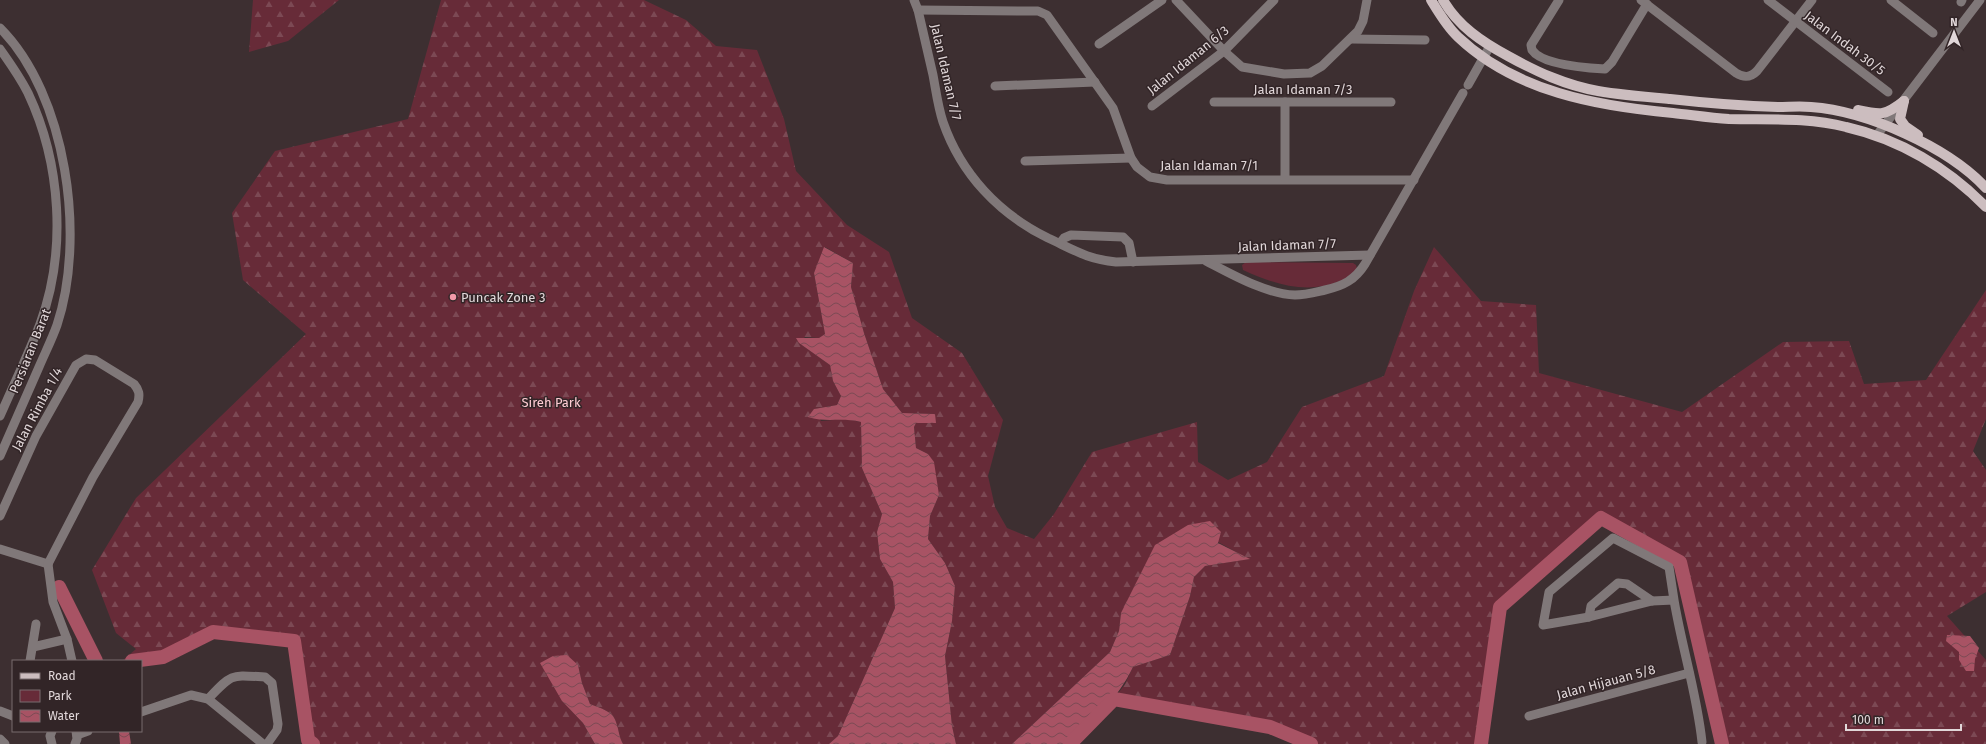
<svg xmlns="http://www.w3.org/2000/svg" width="1986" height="744" font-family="'Fira Sans',sans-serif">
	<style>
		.green { fill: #672b38 }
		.forest { fill: url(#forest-firs) }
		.water { fill: url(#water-waves) }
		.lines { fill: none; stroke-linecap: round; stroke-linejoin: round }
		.river { stroke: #a85364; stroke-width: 14 }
		.minor { stroke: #807879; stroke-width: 9 }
		.major { stroke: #ccbdbf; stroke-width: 10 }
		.poi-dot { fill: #f39aa9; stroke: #322527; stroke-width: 1.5 }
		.labels { text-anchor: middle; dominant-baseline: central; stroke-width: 3; stroke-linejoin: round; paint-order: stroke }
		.street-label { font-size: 13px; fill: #e1d7d9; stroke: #322527 }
		.poi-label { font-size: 13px; fill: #e1d7d9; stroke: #322527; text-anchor: start }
		.park-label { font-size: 13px; fill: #feccd3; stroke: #322527 }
	</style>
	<defs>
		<pattern id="forest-firs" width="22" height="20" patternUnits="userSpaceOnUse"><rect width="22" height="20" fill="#672b38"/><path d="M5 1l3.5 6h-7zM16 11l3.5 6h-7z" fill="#7c4954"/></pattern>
		<pattern id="water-waves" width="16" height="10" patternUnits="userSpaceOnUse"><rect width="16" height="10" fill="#a85364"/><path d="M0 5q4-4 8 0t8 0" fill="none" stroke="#7b4a54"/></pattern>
	</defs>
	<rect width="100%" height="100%" fill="#3d2f31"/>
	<path class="green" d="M1246 262 1353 263 1356 265 1357 269C1352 276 1347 278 1340 281 1307 295 1274 284 1243 270L1242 265Z"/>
	<g class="forest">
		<polygon points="253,0 339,0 288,41 249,52"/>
		<path d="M441 0H644L686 20 716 46 757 50 784 119 796 171 847 225 889 252 912 318 962 353 1003 420 988 476 995 507 1007 528 1034 539 1054 514 1092 452 1197 422 1198 462 1228 480 1267 462 1302 407 1384 376 1414 291 1434 247 1481 301 1536 305 1539 373 1682 412 1783 342 1849 341 1864 384 1926 380 1986 290V419L1973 451 1986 470V592L1947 616 1986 660V744H1722L1680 563 1601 518 1500 607 1481 744H1311L1270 727 1114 699 1125 684 1133 667 1170 655 1190 596 1194 577 1205 566 1249 559 1218 542 1121 613 1119 631 1110 652 1012 744H956L952 726 945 656 952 621 955 586 945 563 928 539 930 516 939 495 928 454 916 448 914 427 916 423H935V414L902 413 883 389 864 333 851 287 853 263 825 247 814 273 825 334 819 338 805 337 799 343 830 365 833 381 841 396 837 405 814 409 821 421 845 419 861 422 862 468 882 514 877 532 880 559 893 582 895 608 838 736 829 744H623C619 737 619 730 616 722 613 711 600 708 590 704L582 683 578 665 562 701 583 723 595 744H313L308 740 293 641 213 632 163 657 122 661 136 649 116 633 92 570 136 498 306 334 243 280 232 213 275 151 408 119Z"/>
	</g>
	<g class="water">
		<path d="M824 247 853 263 851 287 864 333 883 389 902 413 935 414 936 423H916L914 427 916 448 928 454 934 462 939 495 930 516 928 539 945 563 955 586 952 621 945 656 952 726 956 744H829L838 736 895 608 893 582 880 559 877 532 882 514 862 468 861 422C841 417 827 423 808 417L814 409 837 405 841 396 833 381 830 365 799 343 796 338H819L825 334 814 273Z"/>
		<path d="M1210 521 1221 532 1218 543 1250 559 1205 566 1194 577 1190 596 1170 655 1133 667C1118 699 1094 719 1070 744H1012L1110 652 1119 631 1121 613 1155 545 1188 525Z"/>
		<polygon points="1947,635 1970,636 1979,648 1975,659 1974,671 1966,671 1959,660 1959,652 1946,641"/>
		<path d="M567 655 578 665 582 683 590 704C600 708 613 711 616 722 619 730 619 737 623 744H595L583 723 562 701 540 663 553 656Z"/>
		<polygon points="119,731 129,731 131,744 120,744"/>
	</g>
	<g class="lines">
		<g class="river">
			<polyline points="59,587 96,661"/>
			<polyline points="132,661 163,657 213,632 294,641 308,740 313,744"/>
			<polyline points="1070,744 1114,699 1270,727 1311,744"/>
			<polyline points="1481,744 1500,607 1601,518 1680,562 1722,744"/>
		</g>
		<g class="minor">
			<path d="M914 0 918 10C923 31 928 53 933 75 936 91 938 107 943 122 961 174 999 214 1048 238 1074 250 1087 259 1116 262L1370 255"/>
			<polyline points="1176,0 1224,51 1242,67 1284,74 1310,73 1322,66 1358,31 1363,21 1367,0"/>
			<path d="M1559 0 1531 45 1532 50C1542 65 1587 68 1605 69L1612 62 1647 4"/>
			<path d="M1641 0 1736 73C1744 78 1750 78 1757 71L1812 0"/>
			<polyline points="1768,0 1888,92"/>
			<polyline points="1891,0 1933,33"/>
			<polyline points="1961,2 1962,0"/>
			<polyline points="918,10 1026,11 1038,11 1047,15 1113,108 1131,158 1137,167 1150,177 1167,180 1414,180"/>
			<path d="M0 28C67 95 86 238 57 325 52 339 45 353 39 367 26 396 13 426 0 456"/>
			<polyline points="1351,39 1425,40"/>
			<polyline points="1099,44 1162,0"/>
			<path d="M0 49C10 63 20 77 28 93 61 163 67 251 40 324 28 355 13 386 0 416"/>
			<polyline points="1468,85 1490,46"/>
			<polyline points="995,86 1095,82"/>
			<polyline points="1214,102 1391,102"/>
			<polyline points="1152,106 1224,51 1274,0"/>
			<polyline points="1877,135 1980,0"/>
			<polyline points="1025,161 1131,158"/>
			<polyline points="1285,178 1285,102"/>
			<polyline points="1060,243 1064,238 1071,235 1123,237 1129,243 1133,262"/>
			<path d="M1206 261C1231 274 1266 294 1295 295 1305 295 1316 292 1325 290 1343 286 1355 280 1365 264L1463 93"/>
			<path d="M0 516 36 436 76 365 86 359 95 360 134 384C139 390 140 394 138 402L93 477 48 564"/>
			<polyline points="0,549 48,564"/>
			<polyline points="48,564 53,602 67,639 72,661"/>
			<path d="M1674 600 1669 567 1613 538 1549 592 1543 625 1589 617 1652 601 1674 600C1682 648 1697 694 1702 742"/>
			<polyline points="1589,617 1591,606 1618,583 1627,584 1652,601"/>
			<polyline points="33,647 67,639"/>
			<polyline points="30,661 36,624"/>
			<path d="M208 699C233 673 230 675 265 677L272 683 278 724 277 730 267 744"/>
			<polyline points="0,711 13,716"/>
			<polyline points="141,712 191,695 208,699 263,744"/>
			<polyline points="1529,716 1689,673"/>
			<polyline points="52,731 50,736 52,744"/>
			<polyline points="77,735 88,731"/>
			<polyline points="0,739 5,744"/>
			<polyline points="75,744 77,739 76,731"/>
		</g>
		<g class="major">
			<path d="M1431 0C1439 13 1447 27 1458 37 1516 92 1597 106 1673 113 1692 115 1710 118 1729 119 1768 120 1807 117 1846 127 1899 139 1948 168 1986 207"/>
			<path d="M1443 0C1458 26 1482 42 1508 56 1537 72 1565 85 1598 91 1621 95 1646 97 1670 99 1706 103 1742 106 1778 107 1789 107 1800 106 1811 107 1867 111 1948 147 1986 188"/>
			<polyline points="1904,101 1900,119 1905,126 1918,135"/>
			<path d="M1858 110C1881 115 1885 116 1904 101"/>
		</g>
	</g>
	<circle class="poi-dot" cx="453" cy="297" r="4"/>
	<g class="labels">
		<g class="street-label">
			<text transform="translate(1845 43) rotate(37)">Jalan Indah 30/5</text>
			<text transform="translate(1188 60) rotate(-39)">Jalan Idaman 6/3</text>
			<text transform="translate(946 72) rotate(77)">Jalan Idaman 7/7</text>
			<text x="1303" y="89">Jalan Idaman 7/3</text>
			<text x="1209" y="165">Jalan Idaman 7/1</text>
			<text transform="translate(1287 245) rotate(-2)">Jalan Idaman 7/7</text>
			<text transform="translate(30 351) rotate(-68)">Persiaran Barat</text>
			<text transform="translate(37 409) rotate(-62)">Jalan Rimba 1/4</text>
			<text transform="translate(1606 682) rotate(-15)">Jalan Hijauan 5/8</text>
		</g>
		<g class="poi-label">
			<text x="461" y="297">Puncak Zone 3</text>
		</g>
		<g class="park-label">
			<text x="551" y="402">Sireh Park</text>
		</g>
	</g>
	<rect x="12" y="660" width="130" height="72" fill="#322527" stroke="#786c6e"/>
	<rect x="20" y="673" width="20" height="6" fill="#ccbdbf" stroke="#786c6e"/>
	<text x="48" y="680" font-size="12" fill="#e1d7d9">Road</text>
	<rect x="20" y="690" width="20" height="12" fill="#672b38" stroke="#786c6e"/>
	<text x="48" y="700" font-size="12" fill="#e1d7d9">Park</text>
	<rect x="20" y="710" width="20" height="12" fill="url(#water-waves)" stroke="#786c6e"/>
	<text x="48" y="720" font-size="12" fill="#e1d7d9">Water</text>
	<g transform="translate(1954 32)" stroke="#322527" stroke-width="3" paint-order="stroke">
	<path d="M0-3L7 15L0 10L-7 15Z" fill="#e1d7d9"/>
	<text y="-6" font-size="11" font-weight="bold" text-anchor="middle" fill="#e1d7d9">N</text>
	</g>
	<path d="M1846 724v6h115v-6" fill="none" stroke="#e1d7d9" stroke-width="2"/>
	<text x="1852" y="724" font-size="12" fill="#e1d7d9" stroke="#322527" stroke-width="3" paint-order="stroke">100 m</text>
</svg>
